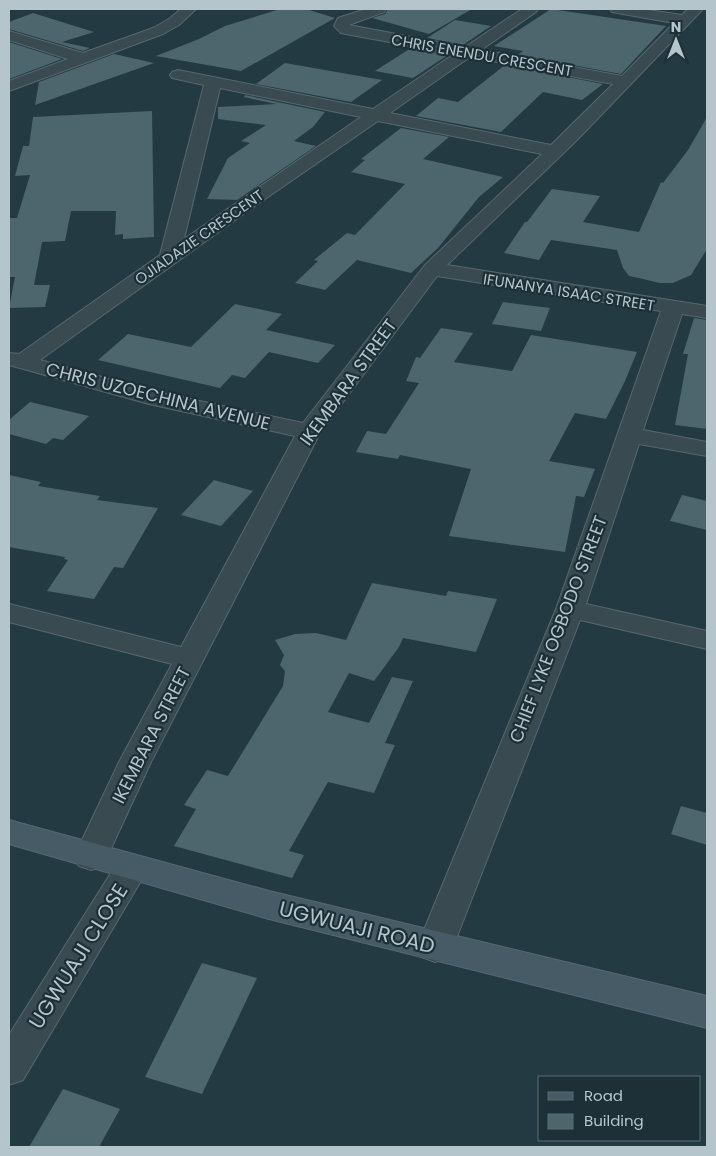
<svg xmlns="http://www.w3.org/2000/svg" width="716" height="1156" font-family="Poppins,sans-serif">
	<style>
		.building { fill: #4d656d }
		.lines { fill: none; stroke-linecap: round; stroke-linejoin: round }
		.minor-casing { stroke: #56686f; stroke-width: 2 }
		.secondary-casing { stroke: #56686f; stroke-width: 2 }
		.minor { fill: #394b51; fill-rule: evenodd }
		.secondary { fill: #465b65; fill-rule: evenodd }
		.labels { text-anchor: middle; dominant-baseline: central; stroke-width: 4.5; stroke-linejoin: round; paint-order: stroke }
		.far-street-label { font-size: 15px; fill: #b5c5cc; stroke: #1d3037 }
		.street-label { font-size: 18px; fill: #b5c5cc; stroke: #1d3037 }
		.near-street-label { font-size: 21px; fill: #b5c5cc; stroke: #1d3037 }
	</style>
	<rect width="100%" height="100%" fill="#243a42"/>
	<g class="building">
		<polygon points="280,9 306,9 335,18 241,71 156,56 199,39 225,26"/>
		<polygon points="388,9 472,9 429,34 372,18 385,14"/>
		<polygon points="551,9 666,26 621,74 518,55 523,51 494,46"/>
		<polygon points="33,13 94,32 62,42 90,48 83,51 9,29 9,22"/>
		<polygon points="455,20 491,26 463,45 427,38"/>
		<polygon points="9,42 62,59 9,79"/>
		<polygon points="411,48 448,55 413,78 375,71"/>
		<polygon points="114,54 154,63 35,105 39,82"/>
		<polygon points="285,63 382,80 351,102 256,84"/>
		<polygon points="505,65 603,84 582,100 543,92 501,132 416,116 438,98 458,102"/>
		<polygon points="245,95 325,112 313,127 294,141 316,146 237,200 207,199 228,158 250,143 241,141 266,125 218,119 218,107 276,104 244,97"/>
		<polygon points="152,111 154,237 123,239 123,234 115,235 116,211 71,211 65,241 42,242 34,285 50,285 45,307 9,308 15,277 9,277 9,218 17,218 30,175 15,176 23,146 29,146 33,117"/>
		<polygon points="707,117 707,249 691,275 673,283 660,283 643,279 629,276 623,268 617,250 551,240 539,260 504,253 525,222 527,222 552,189 600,196 583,222 639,232 661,182 663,183 688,150"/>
		<polygon points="401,128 449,137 423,159 503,177 479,197 438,248 411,273 357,260 325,290 295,283 318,261 314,260 347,233 355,235 405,184 351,172 365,160 361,159"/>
		<polygon points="503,302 550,308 541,331 492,324"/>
		<polygon points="235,304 282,314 266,330 335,345 318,363 269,352 245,378 232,375 220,388 98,360 128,334 191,347"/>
		<polygon points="694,318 707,320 707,429 675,425 688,354 683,354"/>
		<polygon points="441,328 473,333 454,362 512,371 531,335 637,352 625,381 606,419 575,413 549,461 595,469 584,497 576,496 565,552 449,536 471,469 400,455 398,459 356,452 367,431 386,434 419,383 406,381 416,357 420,358"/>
		<polygon points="30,402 89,416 63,440 53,438 46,444 9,434 9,420"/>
		<polygon points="9,475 41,482 38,486 100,496 97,500 158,508 123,568 114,567 94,599 47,591 68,560 64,559 65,557 9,547"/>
		<polygon points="214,480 253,491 221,526 181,515"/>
		<polygon points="682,495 707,501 707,530 670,521"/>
		<polygon points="372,583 446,596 448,591 497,599 476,652 403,638 399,647 374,681 349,673 328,712 369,723 392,677 413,681 385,743 395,745 374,793 328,782 289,851 304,855 292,878 174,846 196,809 184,805 207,770 228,776 283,686 285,671 280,665 284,655 275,640 295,634 316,633 346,640"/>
		<polygon points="681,806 707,813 707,845 671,834"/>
		<polygon points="202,963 257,978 202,1094 145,1077"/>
		<polygon points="63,1089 120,1109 99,1147 29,1147"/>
	</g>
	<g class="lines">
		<defs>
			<g id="minor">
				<polygon points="181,9 196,9 179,25 163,34 9,91 9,81 68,59 9,40 9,31 83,53 153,28 169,19"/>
				<path d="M366 9H386L384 12 349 25 465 47 522 9H538L536 12 481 50 622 76 674 23 617 13 612 12 610 9H642L682 15 688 9H703L577 140 447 265 707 306V318L682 314 643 430 707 442V456L639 444 586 604 707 631V649L580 620 453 947 448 957 435 962 422 957 417 947 556 609 661 311 437 276 320 433 151 762 103 866 91 870 79 866 74 857 119 762 172 664 9 622V604L181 647 295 436 149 404 9 365V353L19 354 160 255 204 85 172 78 170 75 172 72 178 70 373 109 454 54 346 34 341 33 334 26 338 18ZM470 57 613 84 551 145 390 113ZM220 88 361 117 184 239ZM378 121 542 154 425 265 303 423 153 391 40 360 252 208Z"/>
				<polygon points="131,856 143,860 148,869 23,1080 9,1085 9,1035 119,860"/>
			</g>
			<polygon id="secondary" points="9,820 269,891 707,996 707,1028 269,919 9,844"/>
		</defs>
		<use href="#minor" class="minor-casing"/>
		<use href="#secondary" class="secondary-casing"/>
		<use href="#minor" class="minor"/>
		<use href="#secondary" class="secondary"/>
	</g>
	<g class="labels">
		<g class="far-street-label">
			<text transform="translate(482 55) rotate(10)">CHRIS ENENDU CRESCENT</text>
			<text transform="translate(199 237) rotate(-35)">OJIADAZIE CRESCENT</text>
			<text transform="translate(569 292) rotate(9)">IFUNANYA ISAAC STREET</text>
		</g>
		<g class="street-label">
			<text transform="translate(348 382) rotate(-54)">IKEMBARA STREET</text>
			<text transform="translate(158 396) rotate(14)">CHRIS UZOECHINA AVENUE</text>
			<text transform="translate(558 629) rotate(-69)">CHIEF LYKE OGBODO STREET</text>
			<text transform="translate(151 735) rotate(-63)">IKEMBARA STREET</text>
		</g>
		<g class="near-street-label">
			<text transform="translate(357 927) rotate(14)">UGWUAJI ROAD</text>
			<text transform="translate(78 956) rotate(-58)">UGWUAJI CLOSE</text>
		</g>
	</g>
	<rect width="716" height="1156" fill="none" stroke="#b5c5cc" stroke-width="20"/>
	<rect x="538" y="1076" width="162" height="65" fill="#1d3037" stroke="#5a6c73"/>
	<rect x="548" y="1092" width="25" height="8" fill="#465b65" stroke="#5a6c73"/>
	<text x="584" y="1101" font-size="15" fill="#b5c5cc">Road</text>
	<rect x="548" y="1114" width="25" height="15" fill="#4d656d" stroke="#5a6c73"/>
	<text x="584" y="1126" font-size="15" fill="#b5c5cc">Building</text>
	<g transform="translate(676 40)" stroke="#1d3037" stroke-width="4" paint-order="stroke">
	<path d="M0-4L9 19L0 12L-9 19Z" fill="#b5c5cc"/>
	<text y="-8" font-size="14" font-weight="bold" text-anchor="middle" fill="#b5c5cc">N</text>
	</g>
</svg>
